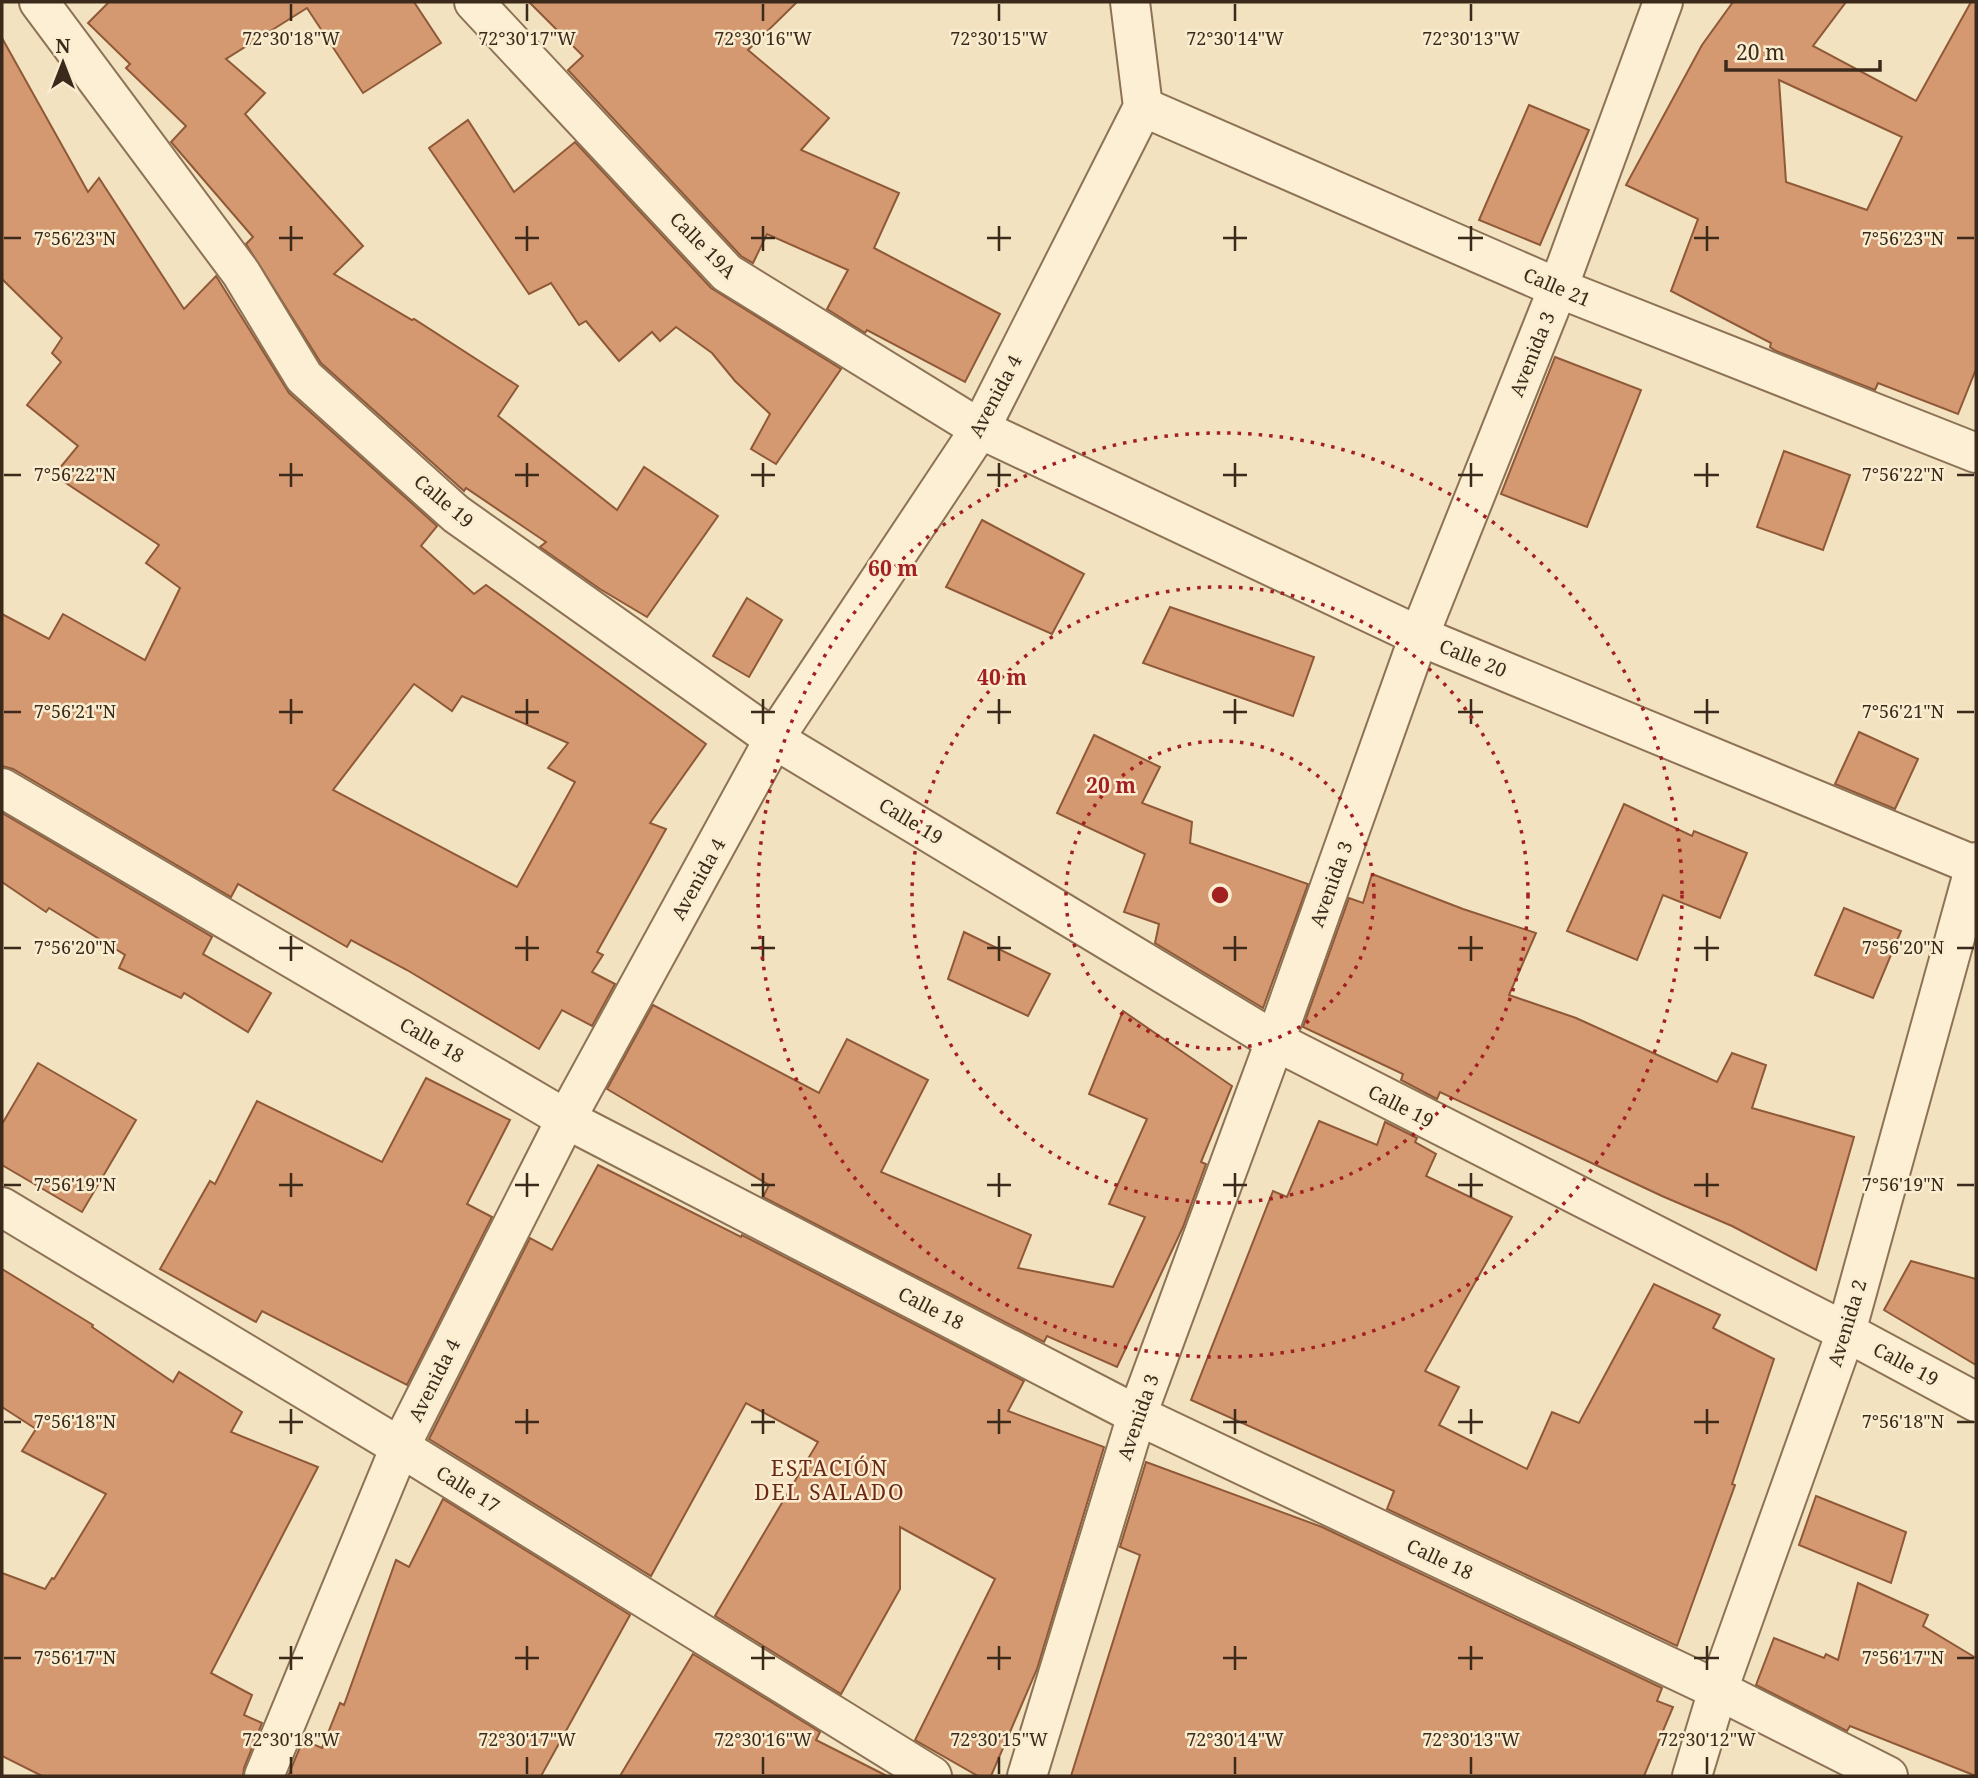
<svg xmlns="http://www.w3.org/2000/svg" width="1978" height="1778" font-family="'Noto Serif',serif">
	<style>
		.building { fill: #d59971; stroke: #8f5938; stroke-width: 2; fill-rule: evenodd }
		.lines { fill: none; stroke-linecap: round; stroke-linejoin: round }
		.minor-casing { stroke: #8d7255; stroke-width: 42 }
		.minor { stroke: #fcefd3; stroke-width: 38 }
		.ticks { fill: none; stroke: #3b2a1b; stroke-width: 2.5 }
		.ring { fill: none; stroke: #a21f22; stroke-width: 3.5; stroke-dasharray: 3.5 7 }
		.labels { text-anchor: middle; dominant-baseline: central; stroke-width: 5; stroke-linejoin: round; paint-order: stroke }
		.street-label { font-size: 19px; fill: #3b2a1b; stroke: #f9eccf }
		.neighbourhood-label { font-size: 21px; letter-spacing: 2px; fill: #6c2716; stroke: #f9eccf }
		.ticks-label { font-size: 18px; text-anchor: middle; fill: #3b2a1b; stroke: #f9eccf; stroke-width: 5; stroke-linejoin: round; paint-order: stroke }
		.centre { fill: #a21f22; stroke: #f9eccf; stroke-width: 3.5 }
		.ring-label { font-size: 21px; text-anchor: middle; font-weight: bold; fill: #a21f22; stroke: #f9eccf; stroke-width: 5; stroke-linejoin: round; paint-order: stroke }
	</style>
	<rect width="100%" height="100%" fill="#f2e2bf"/>
	<g class="building">
		<polygon points="109,2 414,2 441,43 363,93 307,8 226,59 265,93 245,114 363,246 334,274 412,320 414,319 518,386 498,416 617,510 644,467 718,516 647,617 600,589 540,547 546,542 466,488 464,491 321,363 246,244 253,237 171,142 186,126 126,68 130,64 88,23"/>
		<polygon points="529,2 797,2 748,50 829,118 801,150 899,193 874,248 1000,314 965,382 867,330 865,333 827,309 848,270 767,234 753,263 741,256 568,70 583,56"/>
		<path d="M1733 2H1846L1813 46 1916 101 1971 2H1976V369L1958 414 1878 383 1875 390 1776 351 1770 347 1771 343 1671 291 1698 219 1626 185 1702 45ZM1779 80 1902 137 1867 210 1786 182Z"/>
		<path d="M2 38 88 192 99 178 184 309 216 276 289 393 437 526 421 546 474 594 486 585 706 744 650 823 666 829 597 952 603 955 592 972 615 984 592 1026 562 1010 539 1049 407 970 351 940 347 947 238 884 231 897 13 769 2 766V614L49 639 63 614 145 660 180 588 146 563 159 545 54 475 78 446 27 405 61 362 52 353 62 338 2 279ZM414 684 452 711 462 696 568 743 548 768 575 782 517 887 333 790Z"/>
		<polygon points="1529,105 1589,130 1540,245 1479,220"/>
		<polygon points="468,120 514,192 575,142 711,288 841,369 776,464 751,449 770,414 735,381 712,353 676,327 660,341 652,332 619,361 586,321 579,325 551,283 529,294 429,148"/>
		<polygon points="1555,357 1641,390 1587,527 1501,494"/>
		<polygon points="1784,451 1850,475 1823,550 1757,527"/>
		<polygon points="982,520 1084,574 1052,634 946,587"/>
		<polygon points="747,598 782,620 749,677 713,656"/>
		<polygon points="1170,607 1314,657 1293,716 1143,663"/>
		<polygon points="1859,732 1918,759 1895,809 1835,784"/>
		<polygon points="1094,735 1160,767 1142,803 1192,822 1190,843 1308,884 1263,1008 1155,943 1159,924 1124,912 1145,854 1057,813"/>
		<polygon points="1624,804 1692,836 1694,831 1747,853 1720,918 1663,895 1637,960 1567,931"/>
		<polygon points="2,813 212,937 203,954 271,993 248,1032 184,993 181,998 119,968 125,955 49,908 46,912 2,882"/>
		<polygon points="1372,874 1463,909 1536,933 1509,995 1576,1018 1717,1082 1732,1053 1766,1065 1752,1108 1854,1137 1816,1270 1732,1226 1662,1196 1440,1092 1437,1099 1401,1080 1403,1074 1303,1027 1349,898 1363,903"/>
		<polygon points="1844,908 1901,931 1873,998 1815,975"/>
		<polygon points="964,932 1050,974 1028,1016 948,979"/>
		<polygon points="653,1005 819,1093 847,1039 928,1080 881,1172 1031,1235 1018,1268 1113,1287 1145,1217 1109,1204 1147,1119 1089,1094 1123,1011 1232,1086 1201,1162 1206,1164 1183,1227 1117,1367 1047,1336 1044,1342 763,1197 769,1185 607,1089"/>
		<polygon points="38,1063 136,1120 82,1212 2,1165 2,1124"/>
		<polygon points="426,1078 510,1120 467,1204 492,1217 407,1385 262,1311 256,1322 160,1269 210,1181 215,1184 257,1101 382,1162"/>
		<polygon points="1319,1121 1377,1145 1385,1122 1417,1138 1415,1142 1436,1154 1426,1176 1512,1217 1425,1371 1459,1387 1439,1425 1527,1469 1552,1412 1579,1423 1654,1284 1720,1315 1713,1328 1774,1359 1732,1484 1735,1485 1677,1646 1387,1509 1394,1491 1191,1400 1273,1191 1287,1197"/>
		<polygon points="598,1165 741,1237 742,1235 1024,1381 1008,1411 1104,1447 1037,1669 991,1776 978,1776 915,1740 995,1579 900,1527 900,1589 841,1694 715,1616 818,1442 746,1403 651,1576 429,1439 530,1238 552,1250"/>
		<polygon points="1911,1261 1976,1279 1976,1365 1884,1310"/>
		<polygon points="2,1269 93,1325 92,1327 173,1382 179,1372 242,1412 231,1432 318,1467 211,1673 252,1695 244,1715 262,1723 244,1768 243,1776 42,1776 2,1756 2,1573 45,1589 52,1578 54,1579 106,1494 22,1451 36,1429 2,1407"/>
		<polygon points="1146,1462 1322,1527 1662,1688 1657,1701 1673,1707 1644,1776 1071,1776 1140,1555 1120,1547"/>
		<polygon points="1816,1496 1906,1532 1891,1583 1799,1545"/>
		<polygon points="443,1499 630,1615 541,1776 288,1776 303,1740 322,1748 340,1703 344,1705 396,1560 409,1567"/>
		<polygon points="1858,1583 1928,1615 1923,1626 1976,1658 1976,1776 1850,1726 1847,1731 1756,1685 1774,1638 1824,1658 1826,1654 1838,1660"/>
		<polygon points="693,1654 820,1732 816,1740 887,1776 620,1776"/>
	</g>
	<g class="lines">
		<defs>
			<g id="minor">
				<polyline points="39,2 241,273 304,377 456,514 774,739 1275,1041 1846,1332 1976,1402"/>
				<polyline points="474,2 727,273 980,429 1419,636 1976,866"/>
				<polyline points="1143,107 1558,288 1976,453"/>
				<polyline points="2,788 566,1119 1137,1415 1718,1690 1888,1776"/>
				<polyline points="2,1207 400,1447 932,1776"/>
				<polyline points="264,1776 400,1447 566,1119 774,739 980,429 1143,107 1130,2"/>
				<polyline points="1027,1776 1137,1415 1275,1041 1419,636 1558,288 1663,2"/>
				<polyline points="1692,1776 1718,1690 1846,1332 1976,862"/>
			</g>
		</defs>
		<use href="#minor" class="minor-casing"/>
		<use href="#minor" class="minor"/>
	</g>
	<path class="ticks" d="M291 4V21M527 4V21M763 4V21M999 4V21M1235 4V21M1471 4V21M291 226V251M527 226V251M763 226V251M999 226V251M1235 226V251M1471 226V251M1707 226V251M4 238H21M279 238H303M515 238H539M751 238H775M987 238H1011M1223 238H1247M1458 238H1483M1694 238H1719M1957 238H1974M291 463V487M527 463V487M763 463V487M999 463V487M1235 463V487M1471 463V487M1707 463V487M4 475H21M279 475H303M515 475H539M751 475H775M987 475H1011M1223 475H1247M1458 475H1483M1694 475H1719M1957 475H1974M291 699V724M527 699V724M763 699V724M999 699V724M1235 699V724M1471 699V724M1707 699V724M4 712H21M279 712H303M515 712H539M751 712H775M987 712H1011M1223 712H1247M1458 712H1483M1694 712H1719M1957 712H1974M291 936V961M527 936V961M763 936V961M999 936V961M1235 936V961M1471 936V961M1707 936V961M4 948H21M279 948H303M515 948H539M751 948H775M987 948H1011M1223 948H1247M1458 948H1483M1694 948H1719M1957 948H1974M291 1173V1197M527 1173V1197M763 1173V1197M999 1173V1197M1235 1173V1197M1471 1173V1197M1707 1173V1197M4 1185H21M279 1185H303M515 1185H539M751 1185H775M987 1185H1011M1223 1185H1247M1458 1185H1483M1694 1185H1719M1957 1185H1974M291 1409V1434M527 1409V1434M763 1409V1434M999 1409V1434M1235 1409V1434M1471 1409V1434M1707 1409V1434M4 1422H21M279 1422H303M515 1422H539M751 1422H775M987 1422H1011M1223 1422H1247M1458 1422H1483M1694 1422H1719M1957 1422H1974M291 1646V1670M527 1646V1670M763 1646V1670M999 1646V1670M1235 1646V1670M1471 1646V1670M1707 1646V1670M4 1658H21M279 1658H303M515 1658H539M751 1658H775M987 1658H1011M1223 1658H1247M1458 1658H1483M1694 1658H1719M1957 1658H1974M291 1757V1774M527 1757V1774M763 1757V1774M999 1757V1774M1235 1757V1774M1471 1757V1774M1707 1757V1774"/>
	<g class="ring">
		<circle cx="1220" cy="895" r="154"/>
		<circle cx="1220" cy="895" r="308"/>
		<circle cx="1220" cy="895" r="462"/>
	</g>
	<g class="labels">
		<g class="street-label">
			<text transform="translate(703 245) rotate(45)">Calle 19A</text>
			<text transform="translate(1557 287) rotate(23)">Calle 21</text>
			<text transform="translate(1532 354) rotate(-68)">Avenida 3</text>
			<text transform="translate(995 396) rotate(-62)">Avenida 4</text>
			<text transform="translate(444 501) rotate(40)">Calle 19</text>
			<text transform="translate(1473 658) rotate(22)">Calle 20</text>
			<text transform="translate(911 821) rotate(31)">Calle 19</text>
			<text transform="translate(698 879) rotate(-61)">Avenida 4</text>
			<text transform="translate(1331 884) rotate(-70)">Avenida 3</text>
			<text transform="translate(432 1040) rotate(30)">Calle 18</text>
			<text transform="translate(1401 1106) rotate(27)">Calle 19</text>
			<text transform="translate(931 1308) rotate(27)">Calle 18</text>
			<text transform="translate(1847 1323) rotate(-73)">Avenida 2</text>
			<text transform="translate(1906 1364) rotate(28)">Calle 19</text>
			<text transform="translate(434 1380) rotate(-63)">Avenida 4</text>
			<text transform="translate(1138 1417) rotate(-71)">Avenida 3</text>
			<text transform="translate(468 1489) rotate(32)">Calle 17</text>
			<text transform="translate(1440 1559) rotate(25)">Calle 18</text>
		</g>
		<g class="neighbourhood-label">
			<text x="830" y="1468">ESTACIÓN<tspan x="830" dy="24">DEL SALADO</tspan></text>
		</g>
	</g>
	<g class="ticks-label">
		<text x="291" y="45">72°30'18"W</text>
		<text x="527" y="45">72°30'17"W</text>
		<text x="763" y="45">72°30'16"W</text>
		<text x="999" y="45">72°30'15"W</text>
		<text x="1235" y="45">72°30'14"W</text>
		<text x="1471" y="45">72°30'13"W</text>
		<text x="75" y="245">7°56'23"N</text>
		<text x="1903" y="245">7°56'23"N</text>
		<text x="75" y="481">7°56'22"N</text>
		<text x="1903" y="481">7°56'22"N</text>
		<text x="75" y="718">7°56'21"N</text>
		<text x="1903" y="718">7°56'21"N</text>
		<text x="75" y="954">7°56'20"N</text>
		<text x="1903" y="954">7°56'20"N</text>
		<text x="75" y="1191">7°56'19"N</text>
		<text x="1903" y="1191">7°56'19"N</text>
		<text x="75" y="1428">7°56'18"N</text>
		<text x="1903" y="1428">7°56'18"N</text>
		<text x="75" y="1664">7°56'17"N</text>
		<text x="1903" y="1664">7°56'17"N</text>
		<text x="291" y="1746">72°30'18"W</text>
		<text x="527" y="1746">72°30'17"W</text>
		<text x="763" y="1746">72°30'16"W</text>
		<text x="999" y="1746">72°30'15"W</text>
		<text x="1235" y="1746">72°30'14"W</text>
		<text x="1471" y="1746">72°30'13"W</text>
		<text x="1707" y="1746">72°30'12"W</text>
	</g>
	<circle cx="1220" cy="895" r="10" class="centre"/>
	<g class="ring-label">
		<text x="893" y="576">60 m</text>
		<text x="1002" y="685">40 m</text>
		<text x="1111" y="793">20 m</text>
	</g>
	<rect width="1978" height="1778" fill="none" stroke="#3b2a1b" stroke-width="7"/>
	<g transform="translate(63 63)" stroke="#f9eccf" stroke-width="5" paint-order="stroke">
	<path d="M0-5L12 26L0 18L-12 26Z" fill="#3b2a1b"/>
	<text y="-10" font-size="19" font-weight="bold" text-anchor="middle" fill="#3b2a1b">N</text>
	</g>
	<path d="M1726 60v10h154v-10" fill="none" stroke="#3b2a1b" stroke-width="3.5"/>
	<text x="1736" y="60" font-size="21" fill="#3b2a1b" stroke="#f9eccf" stroke-width="5" paint-order="stroke">20 m</text>
</svg>
